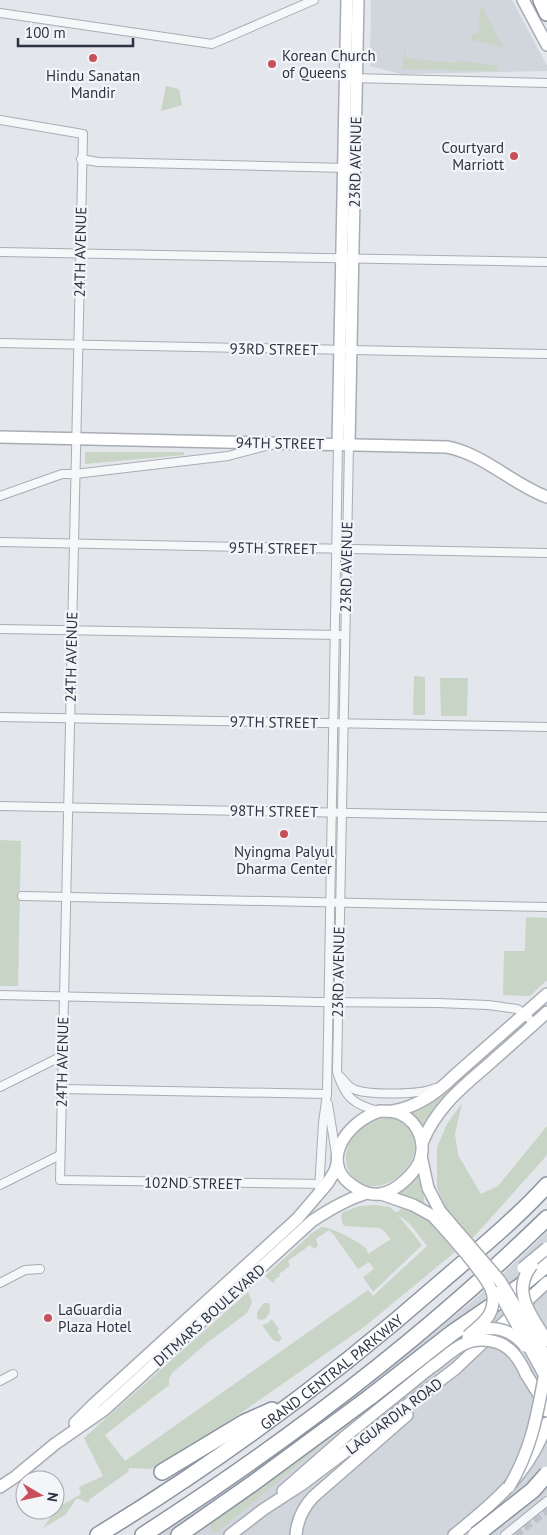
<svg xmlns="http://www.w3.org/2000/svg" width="547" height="1535" font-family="'PT Sans',sans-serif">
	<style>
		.built { fill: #d1d5dc }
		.green { fill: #c8d4c5 }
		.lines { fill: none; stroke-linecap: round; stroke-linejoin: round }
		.street-tunnel { stroke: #bec2c9; stroke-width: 8; stroke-dasharray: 8 4; stroke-linecap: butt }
		.street-casing { stroke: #a8adb5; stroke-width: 10 }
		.secondary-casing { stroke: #a8adb5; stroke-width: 14 }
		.highway-casing { stroke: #8b93a0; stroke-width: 18 }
		.street { stroke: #f6f7f9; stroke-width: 8 }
		.secondary { stroke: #fff; stroke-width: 11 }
		.highway { stroke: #fff; stroke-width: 15 }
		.secondary-bridge-casing { stroke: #a8adb5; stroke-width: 14; stroke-linecap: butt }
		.highway-bridge-casing { stroke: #8b93a0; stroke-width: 18; stroke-linecap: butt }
		.secondary-bridge { stroke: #fff; stroke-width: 11 }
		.highway-bridge { stroke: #fff; stroke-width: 15 }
		.poi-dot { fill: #c8505c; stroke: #f3f5f8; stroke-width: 2 }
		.labels { text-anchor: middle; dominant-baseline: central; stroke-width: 4.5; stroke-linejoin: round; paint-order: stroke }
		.poi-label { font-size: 15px; fill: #2c3342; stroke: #f3f5f8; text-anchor: start }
		.street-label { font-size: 15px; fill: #2c3342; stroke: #f3f5f8 }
	</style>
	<rect width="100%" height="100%" fill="#e3e6eb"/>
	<g class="built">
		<polygon points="371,0 512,0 547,66 547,71 401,74 370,66"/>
		<polygon points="547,1232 547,1535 159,1535 255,1470 352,1399 468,1305 502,1275"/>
	</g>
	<g class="green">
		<polygon points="481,5 503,47 471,40 472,34 478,34"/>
		<polygon points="405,49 406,50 405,58 457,63 457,60 498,66 497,71 402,69"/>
		<polygon points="166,86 179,89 182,105 161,111"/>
		<polygon points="85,452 184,452 184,455 85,464"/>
		<polygon points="414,676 425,677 425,715 413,715"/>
		<polygon points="440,678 468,678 467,716 441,716"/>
		<polygon points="0,840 21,841 18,986 0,986"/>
		<polygon points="526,917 547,918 547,980 530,996 503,995 504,951 525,951"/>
		<polygon points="516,1026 520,1030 445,1098 433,1110 425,1126 422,1127 410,1113"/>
		<polygon points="462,1103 455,1134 458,1155 481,1194 498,1186 547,1126 547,1155 472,1239 445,1207 437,1187 437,1147 447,1124"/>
		<path d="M390 1116C452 1138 385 1212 353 1177 338 1160 349 1133 368 1123 375 1119 382 1118 390 1116Z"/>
		<path d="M418 1174C421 1179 425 1197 424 1203H420L398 1194 397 1192Z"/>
		<path d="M375 1205 390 1207 395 1212 399 1211 402 1207 429 1220 455 1252 364 1327 172 1461 150 1469 129 1468 128 1472 90 1499 88 1503 77 1498 65 1515 43 1528 57 1508 81 1494 79 1487 103 1476 84 1438 248 1292 252 1301 251 1305 247 1313 207 1343 172 1373 169 1379V1385L105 1435 125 1461 368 1290 373 1296 427 1246 410 1224 397 1214 422 1245 373 1292 363 1277 374 1269 369 1262 358 1269 334 1235 329 1230 316 1239 318 1246 314 1249 310 1245 288 1261 290 1266 279 1274 280 1276 274 1280 276 1283 272 1282 265 1276 312 1233 321 1227C331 1227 356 1240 364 1247 367 1249 367 1250 368 1254L391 1239 383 1230 379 1228 345 1226 342 1223 341 1215 343 1212 360 1206Z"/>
		<path d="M264 1303H269C271 1310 270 1314 265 1319L260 1320 257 1318V1312Z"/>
		<polygon points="272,1319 279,1329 277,1331 282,1338 279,1342 273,1340 262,1325 268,1323"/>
		<polygon points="314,1445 317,1449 215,1534 209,1524"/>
	</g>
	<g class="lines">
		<polyline class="street-tunnel" points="515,1535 547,1510"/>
		<defs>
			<g id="street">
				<polyline points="0,13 212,44 314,0"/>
				<polyline points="352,78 547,83"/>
				<polyline points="0,120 83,134 60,1180 327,1184"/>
				<polyline points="81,159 98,162 347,168"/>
				<polyline points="0,252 547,262"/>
				<polyline points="0,343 547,354"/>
				<path d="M349 444 337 1072C345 1097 353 1105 379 1111"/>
				<polyline points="0,496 62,474 75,474 228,456 266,446"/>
				<polyline points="0,542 547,553"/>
				<polyline points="0,629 340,635"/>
				<polyline points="0,717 547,727"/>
				<polyline points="0,806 547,817"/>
				<polyline points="22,896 547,907"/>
				<polyline points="0,995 317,1002 438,1003 488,1005 517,1009 525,1014 534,1024"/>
				<path d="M341 1077C345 1082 349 1088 356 1090 371 1095 421 1095 435 1088"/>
				<polyline points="0,1087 62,1056"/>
				<polyline points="62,1089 327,1094"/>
				<polyline points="328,1104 336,1154"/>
				<polyline points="0,1185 60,1155"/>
				<polyline points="319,1189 323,1123 327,1094 338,444"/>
				<polyline points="0,1283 25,1270 40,1269"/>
				<polyline points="0,1381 13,1374"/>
				<polyline points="505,1535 547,1501"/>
			</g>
			<g id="secondary">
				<polyline points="523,0 547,45"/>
				<path d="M0 437 447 447C484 454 512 484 547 497"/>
				<polyline points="338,444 347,0"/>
				<polyline points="349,444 358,0"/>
				<path d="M380 1111C385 1111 390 1111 395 1112 414 1117 426 1137 421 1157 417 1172 396 1192 380 1194 373 1195 365 1193 358 1189 316 1166 345 1122 380 1111Z"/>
				<path d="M393 1111C417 1107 437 1093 454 1076L547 994"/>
				<path d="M422 1143C436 1108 461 1088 489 1064 508 1047 528 1030 547 1012"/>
				<polyline points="421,1156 428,1188 440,1211"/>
				<polyline points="381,1194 413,1205 433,1216"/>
				<polyline points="526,1374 543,1401"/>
				<polyline points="75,1423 94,1404 297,1219 327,1184 335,1171 337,1164"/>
				<path d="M0 1487 15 1477 55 1444 104 1410 312 1221C330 1209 347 1199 367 1193"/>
				<polyline points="283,1491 347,1435 440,1360"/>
				<polyline points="230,1535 264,1509 301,1485 455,1369 547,1282"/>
				<path d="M296 1535C297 1520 303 1508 313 1497L407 1415"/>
				<path d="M454 1535C494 1503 530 1473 547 1423"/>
			</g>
			<g id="highway">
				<polyline points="541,0 547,13"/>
				<polyline points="545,1404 547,1409"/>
				<polyline points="162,1472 245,1422 272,1410"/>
				<path id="s1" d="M98 1535C220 1461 334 1376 441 1282 477 1251 515 1220 547 1185"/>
				<path d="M143 1535C287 1442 424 1338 547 1218"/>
				<polyline points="179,1535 252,1484 370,1397 452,1333 519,1287 547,1264"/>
			</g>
		</defs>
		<use href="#street" class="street-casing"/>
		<use href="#secondary" class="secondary-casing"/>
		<use href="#highway" class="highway-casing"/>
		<use href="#street" class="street"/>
		<use href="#secondary" class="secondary"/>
		<use href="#highway" class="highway"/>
		<defs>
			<g id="secondary-bridge">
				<polyline points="440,1211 500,1281 547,1359"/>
				<path d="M433 1216C445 1229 489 1278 492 1292 494 1297 493 1305 491 1311 487 1322 476 1328 468 1336"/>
				<path d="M532 1265C510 1292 532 1316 547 1341"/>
				<polyline points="523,1268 547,1248"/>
				<polyline points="499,1292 544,1374"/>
				<path d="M475 1332C493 1324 512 1330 525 1346"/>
				<path d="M433 1366C443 1359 452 1350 462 1345 478 1336 502 1339 514 1354 519 1360 523 1367 526 1374"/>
				<path d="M509 1487C534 1445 538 1408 547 1362"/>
			</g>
			<polyline id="highway-bridge" points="476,1535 533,1490 547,1474"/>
		</defs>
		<use href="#secondary-bridge" class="secondary-bridge-casing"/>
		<use href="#highway-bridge" class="highway-bridge-casing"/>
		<use href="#secondary-bridge" class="secondary-bridge"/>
		<use href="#highway-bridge" class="highway-bridge"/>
	</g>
	<g class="poi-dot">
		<circle cx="93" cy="58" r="5"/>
		<circle cx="272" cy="64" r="5"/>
		<circle cx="514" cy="156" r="5"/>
		<circle cx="284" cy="834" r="5"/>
		<circle cx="48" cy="1318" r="5"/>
	</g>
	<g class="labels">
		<g class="poi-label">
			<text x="282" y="55">Korean Church<tspan x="282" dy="17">of Queens</tspan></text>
			<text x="93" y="75" text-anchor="middle">Hindu Sanatan<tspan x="93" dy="17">Mandir</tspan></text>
			<text x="504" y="147" text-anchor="end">Courtyard<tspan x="504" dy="17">Marriott</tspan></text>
			<text x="284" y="851" text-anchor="middle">Nyingma Palyul<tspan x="284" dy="17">Dharma Center</tspan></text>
			<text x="58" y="1309">LaGuardia<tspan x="58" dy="17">Plaza Hotel</tspan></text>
		</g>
		<g class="street-label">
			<text transform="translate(355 162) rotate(-89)">23RD AVENUE</text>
			<text transform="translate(80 252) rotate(-89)">24TH AVENUE</text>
			<text transform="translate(274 349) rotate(1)">93RD STREET</text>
			<text transform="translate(280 443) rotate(1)">94TH STREET</text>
			<text transform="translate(273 548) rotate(1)">95TH STREET</text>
			<text transform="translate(346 567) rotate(-89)">23RD AVENUE</text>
			<text transform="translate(71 657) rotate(-89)">24TH AVENUE</text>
			<text transform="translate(274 722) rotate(1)">97TH STREET</text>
			<text transform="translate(274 811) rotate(1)">98TH STREET</text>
			<text transform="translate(338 972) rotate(-89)">23RD AVENUE</text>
			<text transform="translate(62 1062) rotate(-89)">24TH AVENUE</text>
			<text transform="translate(193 1183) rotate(1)">102ND STREET</text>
			<text transform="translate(209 1315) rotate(-42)">DITMARS BOULEVARD</text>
			<text stroke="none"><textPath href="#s1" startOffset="285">GRAND CENTRAL PARKWAY</textPath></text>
			<text transform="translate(394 1416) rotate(-37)">LAGUARDIA ROAD</text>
		</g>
	</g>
	<g transform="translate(40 1495) rotate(99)"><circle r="24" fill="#f3f5f8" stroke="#a3a7af"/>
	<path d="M0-4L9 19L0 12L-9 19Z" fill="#c8505c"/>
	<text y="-8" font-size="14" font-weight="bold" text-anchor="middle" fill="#2c3342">N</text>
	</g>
	<path d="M18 38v8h115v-8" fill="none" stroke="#2c3342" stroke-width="2.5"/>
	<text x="25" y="38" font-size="15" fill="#2c3342" stroke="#f3f5f8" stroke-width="4" paint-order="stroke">100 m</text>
</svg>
